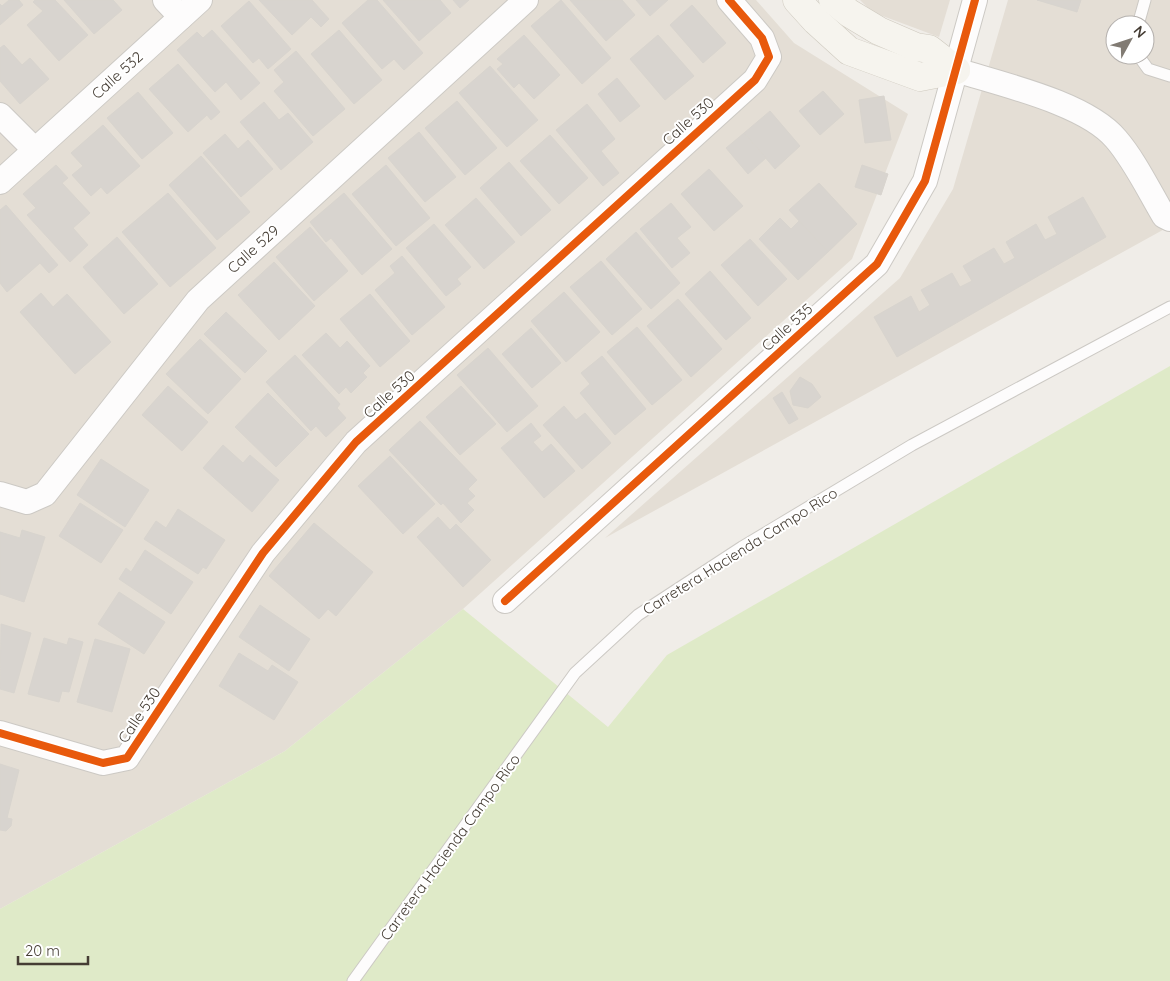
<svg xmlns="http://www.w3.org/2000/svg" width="1170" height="981" font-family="Quicksand,sans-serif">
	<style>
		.residential { fill: #e4ded5; fill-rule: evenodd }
		.green { fill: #dfeac8 }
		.building { fill: #d8d4cf; stroke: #d8d4ce }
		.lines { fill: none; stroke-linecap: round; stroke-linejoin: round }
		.lane-casing { stroke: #ccc9c4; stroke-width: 13 }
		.street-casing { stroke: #ccc9c4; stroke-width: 26 }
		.secondary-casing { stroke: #cfcabf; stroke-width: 29 }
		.lane { stroke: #fdfcfc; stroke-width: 11 }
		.street { stroke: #fdfcfc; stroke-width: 24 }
		.secondary { stroke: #f6f4ee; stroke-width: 28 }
		.cycleway-casing { stroke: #fff; stroke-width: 11 }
		.cycleway { stroke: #e8590c; stroke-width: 8 }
		.labels { text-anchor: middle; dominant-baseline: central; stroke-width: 4; stroke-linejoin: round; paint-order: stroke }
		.street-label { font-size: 15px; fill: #453d34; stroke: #fff }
	</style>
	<rect width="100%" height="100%" fill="#f0ede8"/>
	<g class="residential">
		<polygon points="0,0 756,0 794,43 908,114 852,259 463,609 285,751 0,909"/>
		<polygon points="860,0 950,0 939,37 872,12"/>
		<path d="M1008 0H1170V226L605 538 900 278 953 189ZM1115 25H1145V55H1115Z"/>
	</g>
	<polygon class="green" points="1170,366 1170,981 0,981 0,909 285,751 463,609 608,727 667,655"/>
	<g class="building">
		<polygon points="9,0 19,0 23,5 0,25 0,4 2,6"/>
		<polygon points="35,0 55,0 88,35 59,61 27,25 43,11 33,2"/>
		<polygon points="64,0 113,0 122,10 94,34"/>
		<polygon points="259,0 312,0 329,19 321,27 311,17 292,35"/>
		<polygon points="368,0 377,0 423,53 404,70 394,59 382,69 342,23"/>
		<polygon points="383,0 440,0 451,13 419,41"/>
		<polygon points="453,0 469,0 460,8"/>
		<polygon points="561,0 611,58 582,84 531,26"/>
		<polygon points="570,0 622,0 635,15 606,41"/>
		<polygon points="636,0 668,0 650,16"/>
		<polygon points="1037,0 1081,0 1077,12"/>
		<polygon points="249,1 291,49 268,69 259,58 253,63 221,26"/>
		<polygon points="692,5 726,43 703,63 670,25"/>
		<polygon points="212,30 260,83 241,100 226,82 215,92 177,50 197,32 203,38"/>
		<polygon points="339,30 382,80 354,104 311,54"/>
		<polygon points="524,35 560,75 534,99 519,83 514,88 497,69 503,64 497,59"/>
		<polygon points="658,35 694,76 665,100 630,59"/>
		<polygon points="4,45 22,65 30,58 49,79 20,104 0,81 0,48"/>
		<polygon points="296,51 345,109 313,136 274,91 284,82 274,70"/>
		<polygon points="178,64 220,112 211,120 207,115 188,132 149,89"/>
		<polygon points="490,66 538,120 507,147 459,93"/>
		<polygon points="617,78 640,106 620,122 598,94"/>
		<polygon points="823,91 844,114 820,135 799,111"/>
		<polygon points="138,92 173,133 142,159 107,118"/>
		<polygon points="884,96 891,140 865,143 859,100"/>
		<polygon points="457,101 497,148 465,175 425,128"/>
		<polygon points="264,102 279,120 288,113 313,142 281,170 240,122"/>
		<polygon points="587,104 615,139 601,151 619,173 603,186 556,130"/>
		<polygon points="770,111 800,146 775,169 744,133"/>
		<polygon points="103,125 140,166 107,194 101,187 91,196 72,175 83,166 71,153"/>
		<polygon points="419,132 456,177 425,202 388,158"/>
		<polygon points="744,133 766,158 748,174 726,148"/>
		<polygon points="225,134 238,149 248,140 273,169 241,197 203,153"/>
		<polygon points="550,135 588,178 559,204 520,161"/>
		<polygon points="201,156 250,212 217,240 169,185"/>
		<polygon points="509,162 551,210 521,236 480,188"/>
		<polygon points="56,165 68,178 62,183 90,213 73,228 88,245 70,262 27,215 36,208 23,194"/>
		<polygon points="386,165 430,218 396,246 352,194"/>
		<polygon points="862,165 888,174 881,195 855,187"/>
		<polygon points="709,169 743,206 714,231 681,194"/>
		<polygon points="819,183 857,224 828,252 789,210"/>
		<polygon points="168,193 216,248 170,287 122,232"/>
		<polygon points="344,193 392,249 362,275 331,238 326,242 310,222"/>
		<polygon points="1083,197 1106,237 897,357 874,317 911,296 919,312 930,305 921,290 952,273 960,287 972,281 963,266 994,248 1004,264 1015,258 1006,242 1036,224 1045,240 1057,234 1048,217"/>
		<polygon points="476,198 515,242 484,269 445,225"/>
		<polygon points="671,203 691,227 677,238 690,253 672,268 640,229"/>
		<polygon points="6,205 58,265 49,273 40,263 7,292 0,283 0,210"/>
		<polygon points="780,218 791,229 799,221 828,252 798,280 759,239"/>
		<polygon points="434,224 471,267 457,279 461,284 446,296 406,248"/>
		<polygon points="310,227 348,271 314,301 276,257"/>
		<polygon points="636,232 680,283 651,309 606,259"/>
		<polygon points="117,237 158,284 124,314 83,267"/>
		<polygon points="750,239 787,279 758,306 721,265"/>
		<polygon points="402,256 445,307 412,335 375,290 395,273 390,266"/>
		<polygon points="601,261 642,309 612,335 570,287"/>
		<polygon points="274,262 315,306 279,340 238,295"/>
		<polygon points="710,271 751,318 726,340 685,294"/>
		<polygon points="564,292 600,332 566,362 531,321"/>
		<polygon points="41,293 53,307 67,294 111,342 75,374 20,312"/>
		<polygon points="370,294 410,341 380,367 340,319"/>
		<polygon points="678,299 722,349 691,377 647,326"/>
		<polygon points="226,312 267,351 245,373 204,334"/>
		<polygon points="637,327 682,380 652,405 607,352"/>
		<polygon points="531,328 561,363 532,388 502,354"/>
		<polygon points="326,333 340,348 347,341 370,366 363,373 367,377 351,393 346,387 339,394 302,355"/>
		<polygon points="200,339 241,379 208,414 166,374"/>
		<polygon points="488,348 538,406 507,432 457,375"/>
		<polygon points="295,355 340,404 337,408 346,418 326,437 316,426 311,431 266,382"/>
		<polygon points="602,356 646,409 615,435 580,393 590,384 581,373"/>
		<polygon points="800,377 812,384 821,397 808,408 793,405 790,391"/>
		<polygon points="168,386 208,422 182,451 142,415"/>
		<polygon points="461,386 496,424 460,455 426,417"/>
		<polygon points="782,392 798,419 789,424 773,398"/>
		<polygon points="268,393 309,434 276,467 235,427"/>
		<polygon points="564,406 576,420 585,413 611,443 582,469 543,425"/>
		<polygon points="420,421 477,480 468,489 475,496 467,503 474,510 461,523 443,503 441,505 389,450"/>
		<polygon points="531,423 541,436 533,442 542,452 551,444 575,471 544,498 501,448"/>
		<polygon points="223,445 243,463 250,455 279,480 252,512 203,468"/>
		<polygon points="390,456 435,504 403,534 358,486"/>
		<polygon points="101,459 149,490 125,527 77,495"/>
		<polygon points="80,503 123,530 101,563 59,536"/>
		<polygon points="178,509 225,540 206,569 203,567 198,574 144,539 156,521 166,528"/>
		<polygon points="438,517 450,530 456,524 491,560 463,587 417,537"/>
		<polygon points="314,523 373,572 336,616 328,609 319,619 269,576"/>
		<polygon points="22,530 45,537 24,602 0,594 0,532 20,538"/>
		<polygon points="145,550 193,582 171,614 119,579 126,568 131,572"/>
		<polygon points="119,592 165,622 144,654 98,624"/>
		<polygon points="260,605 310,639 289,671 239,637"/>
		<polygon points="1,624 31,633 14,693 0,689"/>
		<polygon points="44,638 67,645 69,638 83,642 69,692 62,691 59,702 28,694"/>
		<polygon points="95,639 130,649 112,712 77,702"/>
		<polygon points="239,653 268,671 272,665 298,682 274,720 219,686"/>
		<polygon points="0,764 19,770 7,818 12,819 11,826 6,831 0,830"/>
	</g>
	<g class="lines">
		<defs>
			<g id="lane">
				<polyline points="1138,25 1145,0"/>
				<polyline points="1138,55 1148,69 1170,76"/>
				<polyline points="353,981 575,673 638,615 742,547 912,445 1170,307"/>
			</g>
			<g id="street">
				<polyline points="165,0 181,17"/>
				<path d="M956 70C1000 84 1086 103 1116 139 1135 161 1149 191 1164 216L1170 219"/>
				<polyline points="0,115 35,150"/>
				<polyline points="0,182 200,0"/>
				<polyline points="0,494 27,502 45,494 198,300 526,0"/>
				<polyline points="505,601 877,264 925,181 975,0"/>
				<polyline points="0,733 103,763 127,758 263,553 356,442 755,80 769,57 762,38 729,0"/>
			</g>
			<g id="secondary">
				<polyline points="797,0 816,21 849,51 920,77 956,70"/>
				<polyline points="833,0 849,13 879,31 916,47 929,49 956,70"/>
			</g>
		</defs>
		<use href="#lane" class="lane-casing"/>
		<use href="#street" class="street-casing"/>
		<use href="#secondary" class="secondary-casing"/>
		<use href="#lane" class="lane"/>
		<use href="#street" class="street"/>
		<use href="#secondary" class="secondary"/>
		<defs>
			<g id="cycleway">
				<polyline points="505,601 877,264 925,181 975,0"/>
				<polyline points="0,733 103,763 127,758 263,553 356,442 755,80 769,57 762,38 729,0"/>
			</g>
		</defs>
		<use href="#cycleway" class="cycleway-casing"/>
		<use href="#cycleway" class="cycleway"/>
	</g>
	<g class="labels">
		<g class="street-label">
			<text transform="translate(117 75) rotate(-42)">Calle 532</text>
			<text transform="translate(688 121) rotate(-42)">Calle 530</text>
			<text transform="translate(253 249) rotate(-42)">Calle 529</text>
			<text transform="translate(787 327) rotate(-42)">Calle 535</text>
			<text transform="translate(389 394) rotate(-42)">Calle 530</text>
			<text transform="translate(740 551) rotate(-32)">Carretera Hacienda Campo Rico</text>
			<text transform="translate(139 715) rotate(-56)">Calle 530</text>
			<text transform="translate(450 847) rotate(-54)">Carretera Hacienda Campo Rico</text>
		</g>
	</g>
	<g transform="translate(1130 40) rotate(50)"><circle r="24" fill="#ffffff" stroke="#b5b1ae"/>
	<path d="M0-4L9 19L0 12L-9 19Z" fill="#817b73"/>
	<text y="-8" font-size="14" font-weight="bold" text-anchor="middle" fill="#453d34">N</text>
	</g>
	<path d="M18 956v8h70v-8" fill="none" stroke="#453d34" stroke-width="2.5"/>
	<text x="25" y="956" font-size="15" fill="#453d34" stroke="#ffffff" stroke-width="4" paint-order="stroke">20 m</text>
</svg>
